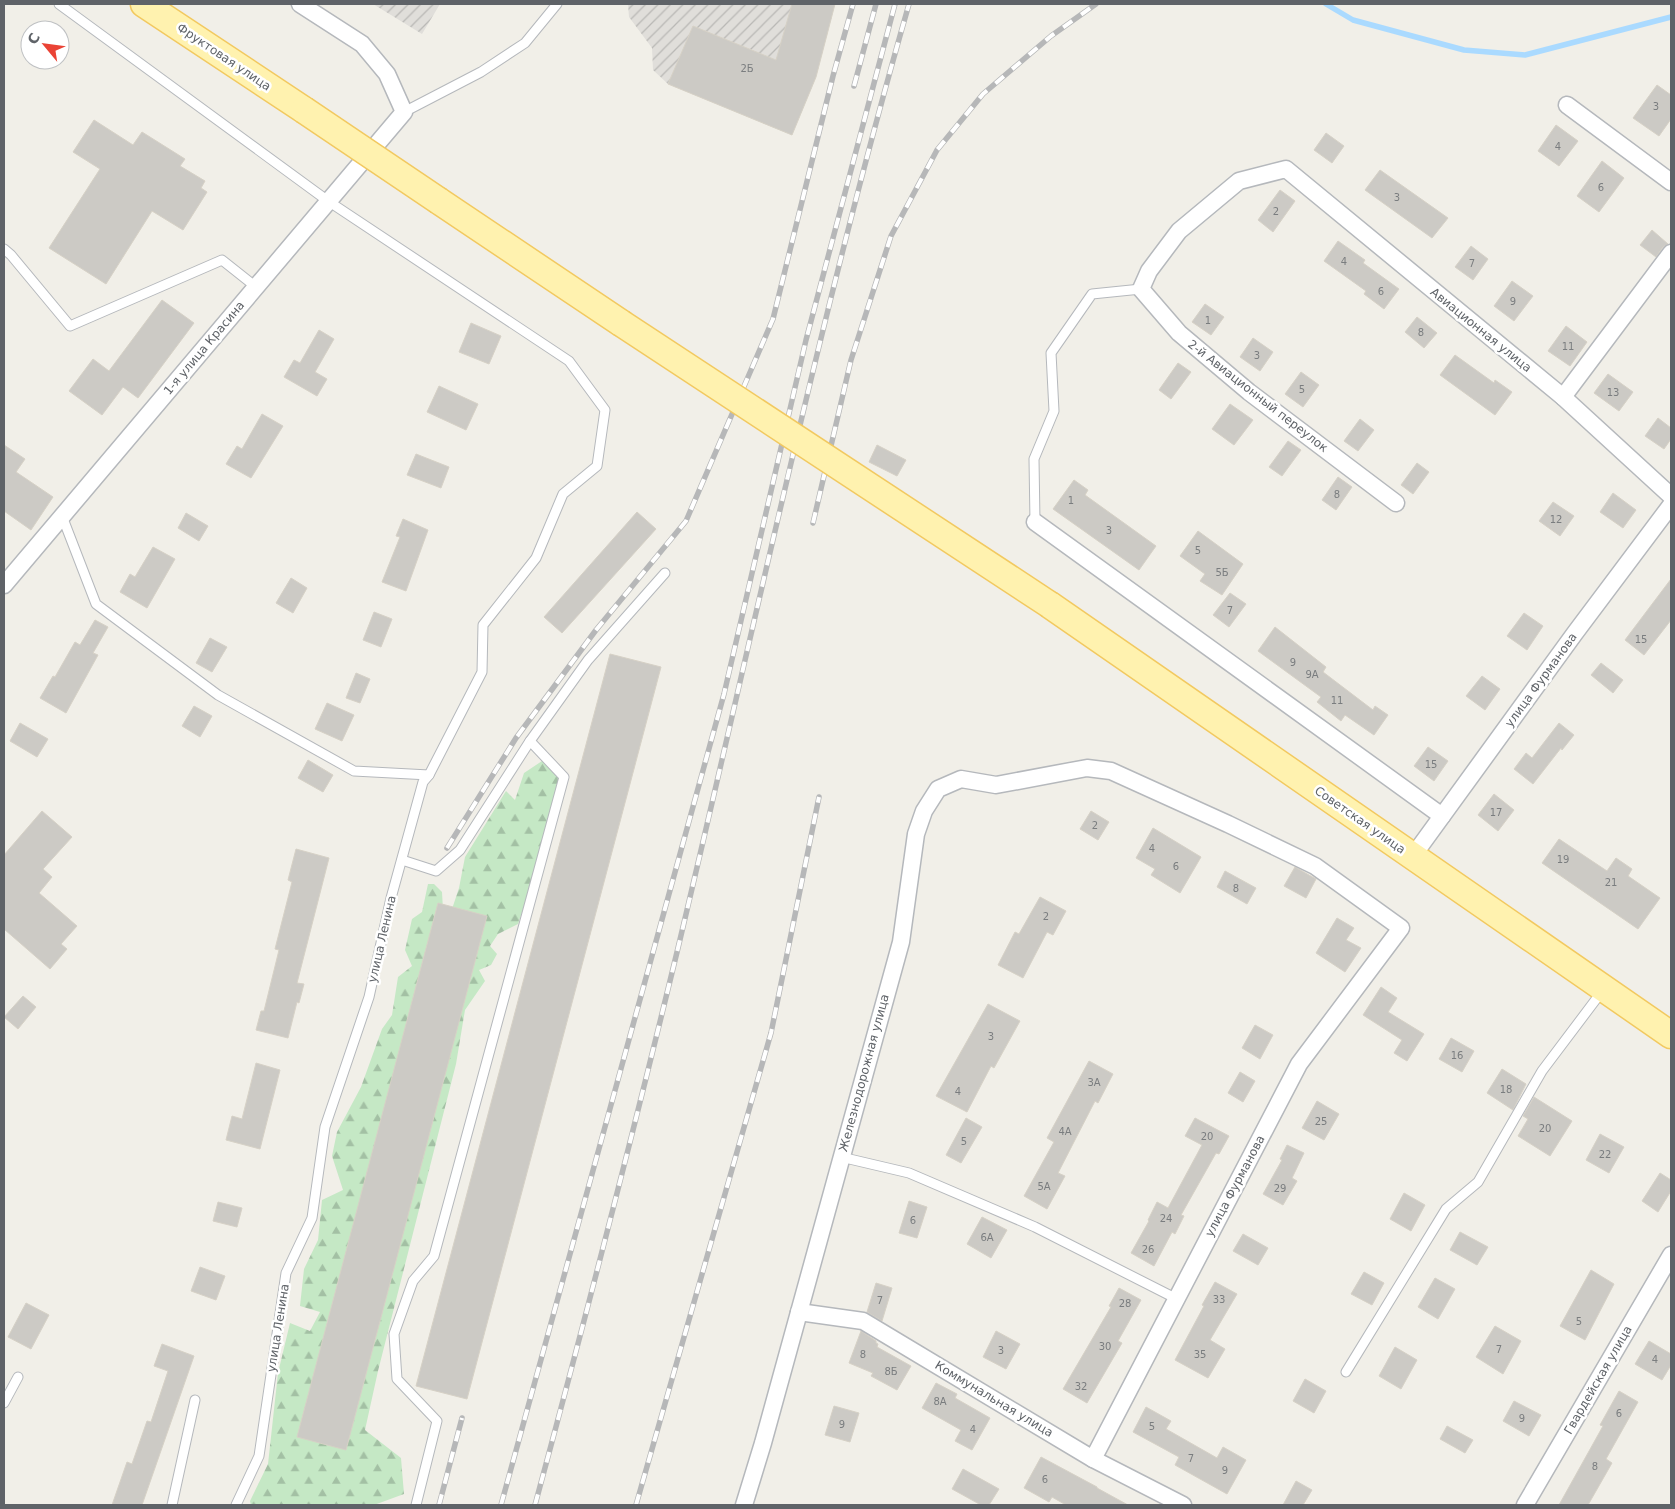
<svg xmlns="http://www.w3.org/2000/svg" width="1675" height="1509" font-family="'DejaVu Sans',sans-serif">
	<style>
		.industrial { fill: url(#industrial-furrows) }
		.forest { fill: url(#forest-firs) }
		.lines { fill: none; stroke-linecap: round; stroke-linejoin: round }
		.stream { stroke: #aadaff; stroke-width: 5.5 }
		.building { fill: #cccac5; stroke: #d6d1c6 }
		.service-casing { stroke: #b5b8bc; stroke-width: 11 }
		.minor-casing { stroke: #b5b8bc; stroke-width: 19 }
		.primary-casing { stroke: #f2c960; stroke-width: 29 }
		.service { stroke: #fff; stroke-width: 9 }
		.minor { stroke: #fff; stroke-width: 16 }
		.primary { stroke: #fff2af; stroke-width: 26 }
		.rail-casing { stroke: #b6b7b8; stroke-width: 5.5 }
		.rail { stroke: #fff; stroke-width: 4; stroke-dasharray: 11; stroke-linecap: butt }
		.primary-bridge-casing { stroke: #f2c960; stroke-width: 29; stroke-linecap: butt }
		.primary-bridge { stroke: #fff2af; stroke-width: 26 }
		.labels { text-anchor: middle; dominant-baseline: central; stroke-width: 5; stroke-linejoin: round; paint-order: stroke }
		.number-label { font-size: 10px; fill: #7a7d7f }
		.street-label { font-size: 12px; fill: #5f6368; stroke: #fff }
	</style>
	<defs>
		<pattern id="industrial-furrows" width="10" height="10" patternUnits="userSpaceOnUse" patternTransform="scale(1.25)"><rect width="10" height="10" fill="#e0deda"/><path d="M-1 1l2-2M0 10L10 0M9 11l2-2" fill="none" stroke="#b9b8b5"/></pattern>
		<pattern id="forest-firs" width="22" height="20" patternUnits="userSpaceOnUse" patternTransform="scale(1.25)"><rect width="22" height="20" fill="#c5e8c5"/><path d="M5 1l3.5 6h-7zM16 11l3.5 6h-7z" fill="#a3c0a4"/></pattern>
	</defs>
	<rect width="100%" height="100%" fill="#f1efe8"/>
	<g class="industrial">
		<polygon points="373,4 440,4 422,34"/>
		<polygon points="628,4 835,4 816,77 792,135 668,84 653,70 652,48 629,17"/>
	</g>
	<polygon class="forest" points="542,761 566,781 518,924 498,934 490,946 497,954 491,965 479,970 485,981 465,1010 456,1064 378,1371 365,1430 401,1458 404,1494 374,1505 251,1505 250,1501 268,1464 278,1373 290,1323 310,1331 320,1312 300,1306 304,1269 318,1240 322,1200 343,1190 332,1156 337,1132 361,1087 382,1029 392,1015 398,977 412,966 405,950 412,919 422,912 428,884 434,884 442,892 443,910 451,912 459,888 465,857 506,791 515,800 524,773"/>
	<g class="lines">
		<polyline class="stream" points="1326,4 1353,20 1464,50 1525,55 1671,17"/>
	</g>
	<g class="building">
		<polygon points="792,4 835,4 816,77 792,135 668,84 693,26 776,60"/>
		<polygon points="1657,85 1671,95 1671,119 1659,136 1633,118"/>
		<polygon points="94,120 133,145 142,132 185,159 180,166 205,181 201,188 207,192 183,230 152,211 106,284 49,248 100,169 73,152"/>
		<polygon points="1556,125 1578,141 1559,166 1538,151"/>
		<polygon points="1326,133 1344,146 1332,163 1314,150"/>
		<polygon points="1602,161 1624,178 1599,212 1577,196"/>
		<polygon points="1380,170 1448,218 1432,238 1365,190"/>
		<polygon points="1280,190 1295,201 1273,232 1258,220"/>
		<polygon points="1652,230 1668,244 1663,247 1656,257 1640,245"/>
		<polygon points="1338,241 1365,260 1363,263 1399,289 1384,309 1364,294 1366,291 1324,261"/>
		<polygon points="1471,246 1488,259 1473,280 1455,267"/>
		<polygon points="1512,281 1533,296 1514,321 1494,306"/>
		<polygon points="162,300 194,323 138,398 123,387 102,415 69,391 93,359 109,371"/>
		<polygon points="1205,304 1224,317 1211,335 1192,322"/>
		<polygon points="1417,317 1437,333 1424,348 1405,332"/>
		<polygon points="471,323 501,336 489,364 459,352"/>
		<polygon points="1566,326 1587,342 1570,366 1548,351"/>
		<polygon points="319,330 334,339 315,372 327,379 317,396 284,377 294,360 300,363"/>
		<polygon points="1253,338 1273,352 1260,371 1240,357"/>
		<polygon points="1455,355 1494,383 1495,380 1512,392 1495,415 1440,375"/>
		<polygon points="1178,363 1191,372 1171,399 1159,390"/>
		<polygon points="1301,372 1319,385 1303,407 1285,394"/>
		<polygon points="1608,374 1633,392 1619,411 1594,393"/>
		<polygon points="439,386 478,404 466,430 427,412"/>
		<polygon points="1230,404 1253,420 1234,445 1212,429"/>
		<polygon points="262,414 283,426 251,478 226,464 237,446 242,449"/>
		<polygon points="1658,418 1671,428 1671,439 1664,449 1645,436"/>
		<polygon points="1360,419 1374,430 1358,451 1344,441"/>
		<polygon points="1288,441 1301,450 1282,476 1269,467"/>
		<polygon points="4,445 25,459 16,472 53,497 31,530 4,511"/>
		<polygon points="877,445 906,460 897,476 869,462"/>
		<polygon points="416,454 449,467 441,488 407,475"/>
		<polygon points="1417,463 1429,472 1413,494 1401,485"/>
		<polygon points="1338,477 1352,487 1336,510 1322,500"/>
		<polygon points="1074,480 1088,490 1085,495 1156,546 1139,570 1053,509"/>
		<polygon points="1613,493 1636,510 1623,528 1600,512"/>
		<polygon points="1553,502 1574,516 1560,536 1539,521"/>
		<polygon points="637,512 656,529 562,633 544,617"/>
		<polygon points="186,513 208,526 199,541 178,528"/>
		<polygon points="403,519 428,530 406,591 382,582 400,537 396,536"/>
		<polygon points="1198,531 1243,564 1222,595 1200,581 1205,574 1180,556"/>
		<polygon points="153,547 175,559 147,608 120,592 130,574 135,577"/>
		<polygon points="291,578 307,588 293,613 276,603"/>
		<polygon points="1671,579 1671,620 1644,655 1625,640"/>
		<polygon points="1230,593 1246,604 1229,627 1213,615"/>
		<polygon points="374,612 392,619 381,647 363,640"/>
		<polygon points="1524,613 1543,626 1527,650 1507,636"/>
		<polygon points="95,620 108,627 93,653 98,655 66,713 40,698 53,676 55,677 75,642 80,645"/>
		<polygon points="1275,627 1326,667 1323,672 1373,710 1375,706 1388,715 1374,735 1345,715 1341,721 1317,702 1321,697 1258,651"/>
		<polygon points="210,638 227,647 212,672 196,663"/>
		<polygon points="610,654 661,667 467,1399 416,1386"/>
		<polygon points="1601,663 1623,680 1613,693 1591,675"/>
		<polygon points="356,673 370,679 360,703 346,698"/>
		<polygon points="1482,676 1500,689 1485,710 1466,696"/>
		<polygon points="327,703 354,715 342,741 315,729"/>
		<polygon points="194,706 212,716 200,737 182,726"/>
		<polygon points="20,723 48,739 37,757 10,741"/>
		<polygon points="1559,723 1574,735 1562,750 1561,748 1533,784 1514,769 1526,753 1532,758"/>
		<polygon points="1428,747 1448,761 1434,781 1414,766"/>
		<polygon points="308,760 333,775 323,792 298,778"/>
		<polygon points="1494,794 1514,810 1498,831 1478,815"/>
		<polygon points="42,811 72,837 43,869 52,877 39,893 77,926 61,944 67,949 50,969 4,929 4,855"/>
		<polygon points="1091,811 1109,822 1098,840 1080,829"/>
		<polygon points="1153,828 1201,857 1180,893 1151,875 1155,869 1136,858"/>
		<polygon points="1559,839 1607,871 1616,858 1632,869 1628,876 1660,898 1638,929 1542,863"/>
		<polygon points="296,849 329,858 297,983 304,984 299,1003 297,1002 288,1038 256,1030 261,1011 264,1011 279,950 275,949 292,882 288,880"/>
		<polygon points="1295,867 1316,879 1306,898 1284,886"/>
		<polygon points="1225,871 1256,888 1247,904 1217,887"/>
		<polygon points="1040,897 1066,911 1053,935 1047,932 1023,978 998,965 1015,932 1019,934"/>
		<polygon points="438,903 487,916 346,1450 297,1437"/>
		<polygon points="1337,918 1354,928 1346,940 1361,948 1345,972 1316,953"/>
		<polygon points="1381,987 1397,998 1388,1012 1424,1034 1407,1061 1394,1053 1402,1040 1363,1015"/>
		<polygon points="23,996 36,1007 18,1029 4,1017"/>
		<polygon points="988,1004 1020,1021 994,1068 991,1066 967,1112 936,1096"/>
		<polygon points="1255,1025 1273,1035 1260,1059 1242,1048"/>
		<polygon points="1451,1038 1474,1051 1462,1072 1439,1059"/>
		<polygon points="1089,1061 1113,1074 1098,1103 1095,1101 1058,1173 1065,1176 1047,1209 1024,1196 1054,1142 1047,1138"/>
		<polygon points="256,1063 280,1070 260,1149 226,1140 232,1116 242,1119"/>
		<polygon points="1502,1069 1526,1084 1513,1110 1487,1093"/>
		<polygon points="1240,1072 1255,1081 1243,1102 1228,1093"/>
		<polygon points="1534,1097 1572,1121 1550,1156 1518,1136 1528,1119 1523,1116"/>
		<polygon points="1317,1101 1339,1114 1324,1140 1302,1128"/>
		<polygon points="966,1118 982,1127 961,1163 946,1155"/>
		<polygon points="1195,1118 1229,1136 1219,1154 1216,1153 1181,1215 1184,1216 1175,1234 1172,1232 1154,1266 1131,1253 1149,1221 1148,1220 1157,1202 1168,1208 1202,1145 1185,1136"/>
		<polygon points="1600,1134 1624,1147 1609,1173 1586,1160"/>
		<polygon points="1287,1145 1304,1153 1292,1178 1297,1181 1283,1205 1263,1194 1282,1160 1280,1159"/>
		<polygon points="1660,1173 1671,1180 1671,1191 1658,1212 1642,1201"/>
		<polygon points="1404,1193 1425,1205 1411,1231 1390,1219"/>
		<polygon points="909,1201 927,1207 917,1238 899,1233"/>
		<polygon points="218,1202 242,1208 237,1227 213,1221"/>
		<polygon points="982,1217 1007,1230 991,1258 967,1244"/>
		<polygon points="1460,1232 1488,1247 1477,1265 1450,1250"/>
		<polygon points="1243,1234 1268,1248 1258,1265 1233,1251"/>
		<polygon points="200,1267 225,1276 216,1300 191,1291"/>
		<polygon points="1591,1270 1614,1284 1585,1340 1560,1326"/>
		<polygon points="1364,1272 1384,1283 1372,1305 1351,1294"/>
		<polygon points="1435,1278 1455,1289 1438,1319 1418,1307"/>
		<polygon points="1215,1282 1237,1294 1210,1340 1225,1349 1208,1378 1175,1360 1204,1306 1202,1305"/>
		<polygon points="876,1283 892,1288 882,1321 867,1312"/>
		<polygon points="1119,1288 1141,1300 1118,1341 1122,1343 1087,1403 1063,1389 1111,1307 1109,1306"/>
		<polygon points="26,1303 49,1315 31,1349 8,1337"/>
		<polygon points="1495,1326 1521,1341 1503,1374 1476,1357"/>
		<polygon points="861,1331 876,1341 876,1343 878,1344 877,1347 911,1366 897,1390 871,1376 873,1373 849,1363"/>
		<polygon points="996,1331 1020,1344 1006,1369 983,1357"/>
		<polygon points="1649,1341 1671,1354 1671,1365 1662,1380 1635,1364"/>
		<polygon points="162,1344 194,1356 142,1505 112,1505 127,1462 132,1464 147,1421 151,1422 168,1371 154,1366"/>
		<polygon points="1395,1347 1417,1360 1401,1389 1379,1376"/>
		<polygon points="1305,1379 1326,1391 1314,1413 1293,1401"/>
		<polygon points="936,1383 957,1394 955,1398 990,1418 972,1450 955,1441 961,1430 922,1408"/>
		<polygon points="1619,1391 1638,1402 1606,1459 1612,1463 1588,1505 1559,1505 1603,1426 1600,1425"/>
		<polygon points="1514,1401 1541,1415 1529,1436 1503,1421"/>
		<polygon points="834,1406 859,1413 850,1442 825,1435"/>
		<polygon points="1146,1407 1171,1421 1166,1429 1217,1458 1223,1447 1246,1460 1227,1494 1175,1465 1179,1457 1133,1432"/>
		<polygon points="1447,1426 1473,1440 1465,1453 1440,1439"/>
		<polygon points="1041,1457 1097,1487 1097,1488 1128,1505 1066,1505 1052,1497 1049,1502 1024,1488"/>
		<polygon points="963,1469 999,1489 989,1505 981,1505 952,1489"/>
		<polygon points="1296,1481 1312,1490 1303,1505 1283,1505"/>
	</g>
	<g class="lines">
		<defs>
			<g id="service">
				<polyline points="59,4 328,201 569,361 605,410 597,466 563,494 536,558 483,625 482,672 429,775 423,782 391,898 369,997 325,1127 312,1218 286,1273 259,1456 236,1505"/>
				<polyline points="404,112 481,72 525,43 557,4"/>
				<polyline points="4,249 11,255 70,326 222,260 256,287"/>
				<polyline points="62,516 96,604 218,695 354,771 429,775"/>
				<polyline points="1035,522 1034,459 1054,411 1051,353 1092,294 1141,289"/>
				<polyline points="402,860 436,871 460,850 530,741 588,660 665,573"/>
				<polyline points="841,1157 909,1173 1035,1227 1177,1299"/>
				<polyline points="1346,1372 1446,1209 1478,1182 1542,1071 1603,990"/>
				<polyline points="4,1403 18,1377"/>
				<polyline points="172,1505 195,1400"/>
				<polyline points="416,1505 437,1421 397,1379 394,1334 413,1281 434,1256 564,777 530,741"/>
			</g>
			<g id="minor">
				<polyline points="1567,105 1671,182"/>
				<polyline points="1563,397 1671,253"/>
				<polyline points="1396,503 1249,392 1179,333 1141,289 1149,271 1179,231 1239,181 1286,169 1563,397 1671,496"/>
				<polyline points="1035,522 1442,816"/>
				<polyline points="4,585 404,112 387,74 362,44 300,4"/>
				<polyline points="1413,856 1575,633 1671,505"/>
				<polyline points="799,1312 863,1321 1093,1459 1183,1505"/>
				<polyline points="744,1505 763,1443 901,942 916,834 924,811 938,789 961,779 996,785 1087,768 1111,771 1228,824 1315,866 1401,928 1299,1064 1093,1459"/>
				<polyline points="1525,1505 1671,1255"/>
			</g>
			<g id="primary">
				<polyline points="144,4 304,110"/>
				<polyline points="439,201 621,323"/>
				<polyline points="1050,605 1671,1035"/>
			</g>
		</defs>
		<use href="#service" class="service-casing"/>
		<use href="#minor" class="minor-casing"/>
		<use href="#primary" class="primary-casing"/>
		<use href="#service" class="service"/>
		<use href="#minor" class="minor"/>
		<use href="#primary" class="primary"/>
		<defs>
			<g id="rail">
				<polyline points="854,86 876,4"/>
				<polyline points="813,523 851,360 891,236 937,150 983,94 1051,36 1096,4"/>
				<polyline points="447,848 516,738 596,630 686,521 773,319 833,76 853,4"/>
				<polyline points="439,1505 462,1418"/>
				<polyline points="501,1505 724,694 806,340 895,4"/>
				<path d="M535 1505C585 1320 633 1134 678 948 753 633 820 315 909 4"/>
				<polyline points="636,1505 771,1033 819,797"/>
			</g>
		</defs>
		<use href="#rail" class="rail-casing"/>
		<use href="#rail" class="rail"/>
		<defs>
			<g id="primary-bridge">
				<polyline points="304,110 439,201"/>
				<polyline points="621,323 1050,605"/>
			</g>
		</defs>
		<use href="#primary-bridge" class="primary-bridge-casing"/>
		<use href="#primary-bridge" class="primary-bridge"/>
	</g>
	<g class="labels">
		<g class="number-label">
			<text x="747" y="68">2Б</text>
			<text x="1656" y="106">3</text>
			<text x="1558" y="146">4</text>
			<text x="1601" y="187">6</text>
			<text x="1397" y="197">3</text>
			<text x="1276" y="211">2</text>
			<text x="1344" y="261">4</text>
			<text x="1472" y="263">7</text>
			<text x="1381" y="291">6</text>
			<text x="1513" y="301">9</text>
			<text x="1208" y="320">1</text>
			<text x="1421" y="332">8</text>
			<text x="1568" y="346">11</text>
			<text x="1257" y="355">3</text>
			<text x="1302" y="389">5</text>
			<text x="1613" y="392">13</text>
			<text x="1337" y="494">8</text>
			<text x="1071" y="500">1</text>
			<text x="1556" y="519">12</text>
			<text x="1109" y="530">3</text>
			<text x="1198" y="550">5</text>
			<text x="1222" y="572">5Б</text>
			<text x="1230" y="610">7</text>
			<text x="1641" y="639">15</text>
			<text x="1293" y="662">9</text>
			<text x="1312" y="674">9А</text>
			<text x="1337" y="700">11</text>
			<text x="1431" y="764">15</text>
			<text x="1496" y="812">17</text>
			<text x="1095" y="825">2</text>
			<text x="1152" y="848">4</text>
			<text x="1563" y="859">19</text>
			<text x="1176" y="866">6</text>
			<text x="1611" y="882">21</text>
			<text x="1236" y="888">8</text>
			<text x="1046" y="916">2</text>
			<text x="991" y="1036">3</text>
			<text x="1457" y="1055">16</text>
			<text x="1094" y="1082">3А</text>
			<text x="1506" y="1089">18</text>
			<text x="958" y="1091">4</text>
			<text x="1321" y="1121">25</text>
			<text x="1545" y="1128">20</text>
			<text x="1065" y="1131">4А</text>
			<text x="1207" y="1136">20</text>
			<text x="964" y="1141">5</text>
			<text x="1605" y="1154">22</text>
			<text x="1044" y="1186">5А</text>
			<text x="1280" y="1188">29</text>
			<text x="1166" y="1218">24</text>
			<text x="913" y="1220">6</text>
			<text x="987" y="1237">6А</text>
			<text x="1148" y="1249">26</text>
			<text x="1219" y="1299">33</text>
			<text x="880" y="1300">7</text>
			<text x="1125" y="1303">28</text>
			<text x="1579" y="1321">5</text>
			<text x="1105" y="1346">30</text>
			<text x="1499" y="1349">7</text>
			<text x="1001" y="1350">3</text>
			<text x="863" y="1354">8</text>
			<text x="1200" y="1354">35</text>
			<text x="1655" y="1359">4</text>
			<text x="891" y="1371">8Б</text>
			<text x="1081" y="1386">32</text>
			<text x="940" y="1401">8А</text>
			<text x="1619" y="1413">6</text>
			<text x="1522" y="1418">9</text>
			<text x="842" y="1424">9</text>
			<text x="1152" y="1426">5</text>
			<text x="973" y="1429">4</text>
			<text x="1191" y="1458">7</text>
			<text x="1595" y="1466">8</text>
			<text x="1225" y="1470">9</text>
			<text x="1045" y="1479">6</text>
		</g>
		<g class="street-label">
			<text transform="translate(224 57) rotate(34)">Фруктовая улица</text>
			<text transform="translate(1481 330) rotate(39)">Авиационная улица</text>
			<text transform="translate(204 348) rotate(-50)">1-я улица Красина</text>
			<text transform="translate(1258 396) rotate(38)">2-й Авиационный переулок</text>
			<text transform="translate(1541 680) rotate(-54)">улица Фурманова</text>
			<text transform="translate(1360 820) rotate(35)">Советская улица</text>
			<text transform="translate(382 939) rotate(-77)">улица Ленина</text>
			<text transform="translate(864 1073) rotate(-75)">Железнодорожная улица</text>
			<text transform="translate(1235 1186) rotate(-62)">улица Фурманова</text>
			<text transform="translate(278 1328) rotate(-81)">улица Ленина</text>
			<text transform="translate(1598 1380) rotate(-60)">Гвардейская улица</text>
			<text transform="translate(994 1399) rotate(31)">Коммунальная улица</text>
		</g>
	</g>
	<rect width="1675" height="1509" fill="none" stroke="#5f6368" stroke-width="10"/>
	<g transform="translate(45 45) rotate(299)"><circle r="24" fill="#ffffff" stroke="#bfc1c3"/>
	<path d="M0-4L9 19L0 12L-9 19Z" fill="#ea4335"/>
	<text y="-8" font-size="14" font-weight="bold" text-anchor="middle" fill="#5f6368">С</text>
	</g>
</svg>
